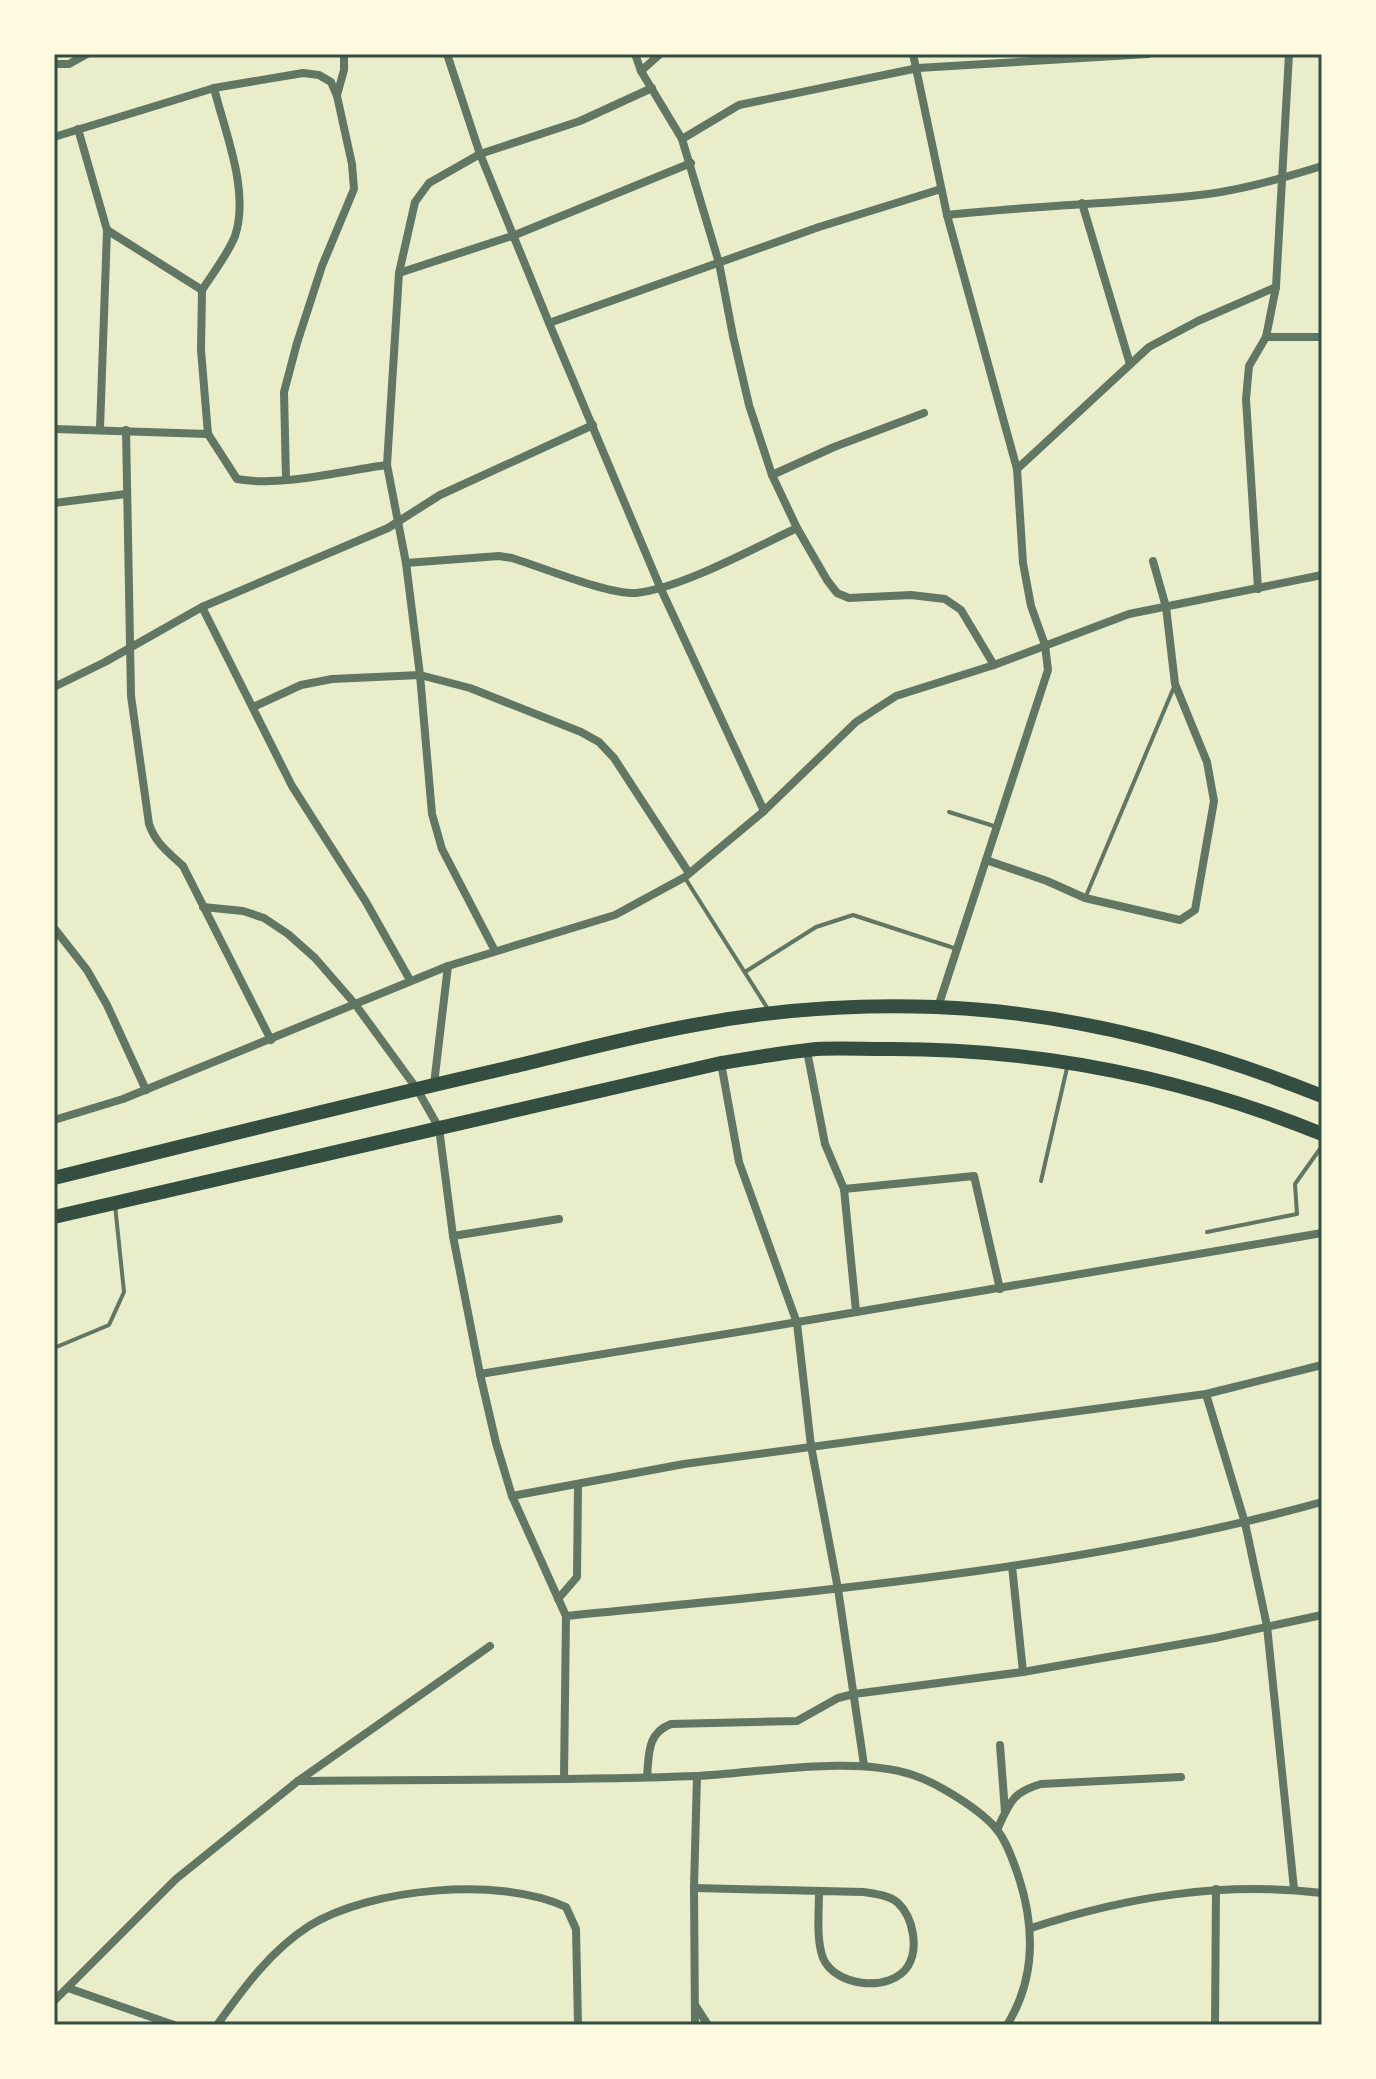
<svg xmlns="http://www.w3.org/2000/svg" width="1376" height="2079" font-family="Figtree,sans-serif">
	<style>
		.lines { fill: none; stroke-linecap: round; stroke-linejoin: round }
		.service { stroke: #617663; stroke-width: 4 }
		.minor { stroke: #617663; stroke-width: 8 }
		.primary { stroke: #344e41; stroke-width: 14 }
		.neatline { fill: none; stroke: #344e41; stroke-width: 3 }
	</style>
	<rect width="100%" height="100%" fill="#e9edc9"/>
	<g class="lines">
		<g class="service">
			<polyline points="949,812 997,827"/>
			<polyline points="685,878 768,1009"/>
			<polyline points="1086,896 1174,687"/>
			<polyline points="745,972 816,927 853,915 957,949"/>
			<polyline points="1041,1181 1067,1068"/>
			<polyline points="1207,1232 1297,1214 1295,1184 1322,1146"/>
			<polyline points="54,1348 109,1325 124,1292 115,1205"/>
		</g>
		<g class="minor">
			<polyline points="447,54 480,154 549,323 660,587 764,811"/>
			<polyline points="635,54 641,71 682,139"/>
			<polyline points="913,54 947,215 1017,469 1023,563 1031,606 1045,645 1048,670 938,1007"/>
			<polyline points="54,64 69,64 87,54"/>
			<polyline points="641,71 660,54"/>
			<polyline points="337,95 344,70 344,54"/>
			<polyline points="78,129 107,230 100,429"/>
			<polyline points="54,137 214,88 303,73 319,75 331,82 337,96 352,164 354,189 322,266 297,343 284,392 286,479"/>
			<polyline points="1082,203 1130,364"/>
			<path d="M947 215C1028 206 1110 204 1191 196 1235 192 1280 179 1322 166"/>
			<path d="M107 230 202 290 201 350 208 434 237 479C282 487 341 471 387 465"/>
			<polyline points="399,273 415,202 429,183 480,154 580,121 652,88"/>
			<path d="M202 290C213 273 228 254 235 236 250 191 225 133 214 88"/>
			<polyline points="549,323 819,227 941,189"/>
			<polyline points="1266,337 1322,337"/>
			<polyline points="54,429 208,434"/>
			<path d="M126 430 131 696 149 824C156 844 168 852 183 866L271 1040"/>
			<polyline points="1017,469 1149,347 1198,321 1276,287"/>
			<polyline points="772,475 834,447 924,413"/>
			<polyline points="54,503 126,494"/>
			<path d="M406 563 499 556 512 558C541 567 609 595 636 593 682 588 754 548 797 528"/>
			<polyline points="1258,589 1246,399 1249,366 1266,337 1276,287 1289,54"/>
			<polyline points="202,607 292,786 366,902 410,980"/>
			<polyline points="994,665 961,610 945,599 911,595 849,598 837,593 827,580 797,528 772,475 749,405 733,336 719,263 682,139 739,105 918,68 1148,54"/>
			<polyline points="54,687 105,662 202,607 388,528 440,495 593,425"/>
			<polyline points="253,707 301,685 332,679 420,675 470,688 581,732 599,742 614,758 689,873"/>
			<polyline points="986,860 1047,881 1085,898 1180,920 1195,910 1214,801 1207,762 1175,684 1166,607 1153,561"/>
			<polyline points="203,907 243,911 264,918 288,934 315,958 355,1004 417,1089 439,1128 453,1236 480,1374 496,1443 512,1496 566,1616 564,1778"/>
			<polyline points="54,928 87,970 107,1005 146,1090"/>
			<polyline points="495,951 442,849 432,814 420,675 406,563 387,465 399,273 515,235 691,163"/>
			<polyline points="807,1051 825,1144 844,1189 856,1311"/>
			<polyline points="721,1063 739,1162 797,1323 811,1446 838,1589 864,1765"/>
			<polyline points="434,1084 448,966"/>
			<polyline points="54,1120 123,1099 448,966 615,915 685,877 764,811 856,722 896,696 994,665 1129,614 1322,575"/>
			<polyline points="844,1189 974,1176 1000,1289"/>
			<polyline points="453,1236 559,1219"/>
			<path d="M480 1374C761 1329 1041 1282 1322 1233"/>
			<polyline points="1206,1394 1245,1523 1267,1626 1294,1889"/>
			<polyline points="512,1496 684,1464 1206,1394 1322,1365"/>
			<polyline points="1012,1566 1023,1672"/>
			<polyline points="558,1599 577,1577 578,1485"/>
			<path d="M566 1616C819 1591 1076 1570 1322 1502"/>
			<polyline points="1000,1745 1005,1812"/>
			<path d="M647 1777C649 1754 647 1733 671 1724L797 1721 838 1698 854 1694 1023 1672 1215 1638 1322 1615"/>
			<path d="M298 1781C431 1779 564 1781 697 1776 760 1773 854 1755 913 1775 937 1783 982 1810 998 1831 1007 1843 1013 1860 1018 1875 1035 1926 1036 1978 1007 2025"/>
			<path d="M997 1830C1009 1804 1012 1792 1041 1784L1181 1777"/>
			<path d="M694 1888 863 1892C875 1894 889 1895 898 1903 913 1917 919 1948 908 1966 891 1993 835 1987 823 1958 816 1939 819 1912 819 1891"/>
			<path d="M1031 1928C1126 1897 1222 1881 1322 1893"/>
			<polyline points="68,1988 174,2025"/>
			<polyline points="54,2001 176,1879 298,1781 490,1646"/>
			<polyline points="695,2005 708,2025"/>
			<path d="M217 2025C243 1989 270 1951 309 1926 370 1888 500 1876 566 1907L576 1929 578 2025"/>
			<polyline points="695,2025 694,1888 697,1776"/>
			<polyline points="1215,2025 1216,1889"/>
		</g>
		<g class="primary">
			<path d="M54 1178C206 1140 358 1102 511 1067 570 1053 629 1037 689 1026 769 1010 854 1004 936 1007 1068 1012 1200 1047 1322 1096"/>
			<path d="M54 1217 721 1063C753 1058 785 1052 817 1049 839 1048 862 1049 884 1049 1036 1048 1182 1077 1322 1134"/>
		</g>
	</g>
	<rect width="1376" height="2079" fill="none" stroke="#fefae0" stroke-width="112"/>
	<rect x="56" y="56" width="1264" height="1967" class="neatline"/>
</svg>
